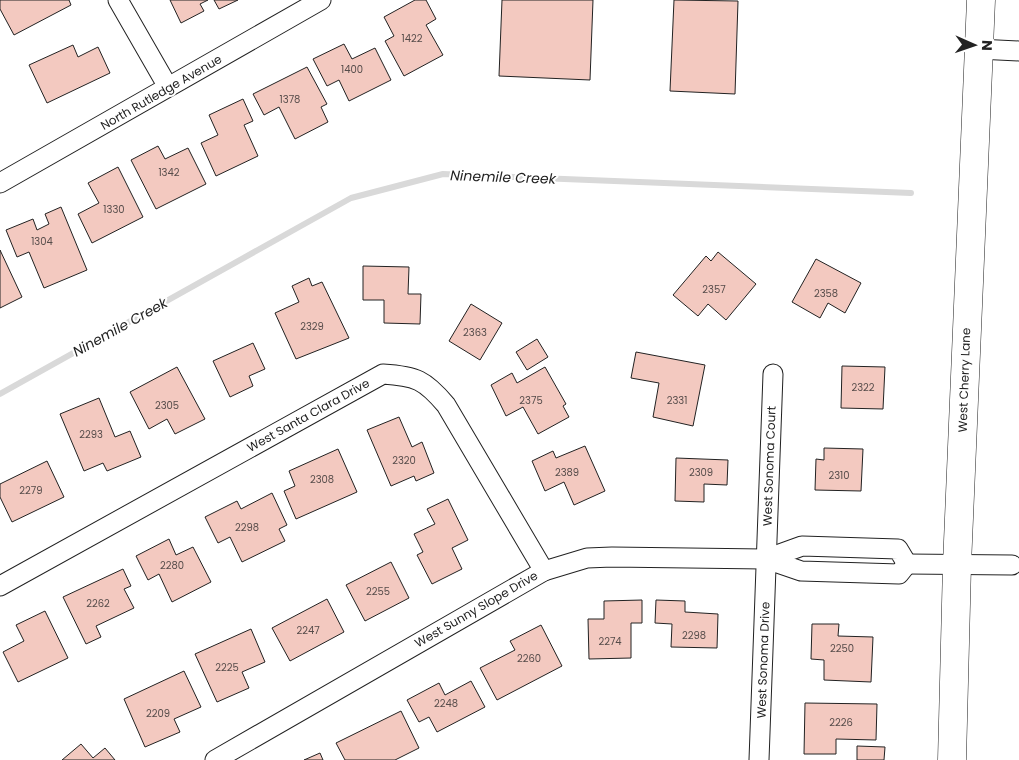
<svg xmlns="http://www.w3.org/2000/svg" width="1019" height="760" font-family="Poppins,sans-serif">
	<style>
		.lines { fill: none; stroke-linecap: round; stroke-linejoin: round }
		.stream { stroke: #d9d9d9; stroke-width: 6 }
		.building { fill: #f3c9c0; stroke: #222 }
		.minor-casing { stroke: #222; stroke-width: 21 }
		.secondary-casing { stroke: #222; stroke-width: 29 }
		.minor { stroke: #fff; stroke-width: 19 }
		.secondary { stroke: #fff; stroke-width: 28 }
		.labels { text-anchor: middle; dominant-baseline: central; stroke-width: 4; stroke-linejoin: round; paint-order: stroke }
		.number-label { font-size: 10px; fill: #564c4a }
		.street-label { font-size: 12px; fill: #222; stroke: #fff }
		.water-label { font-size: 14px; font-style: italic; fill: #222; stroke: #fff }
	</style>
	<rect width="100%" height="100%" fill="#fff"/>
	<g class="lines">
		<polyline class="stream" points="0,394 351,198 443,174 911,193"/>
	</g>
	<g class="building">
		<polygon points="0,0 69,0 71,5 14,35 0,9"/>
		<polygon points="170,0 208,0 200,4 204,11 181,23"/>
		<polygon points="214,0 238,0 219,9"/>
		<polygon points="415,0 426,0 436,19 426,25 443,55 404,76 385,41 394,36 384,17"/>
		<polygon points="502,0 593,0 590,80 499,76"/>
		<polygon points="674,0 738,1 735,94 670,91"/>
		<polygon points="344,44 352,59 375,48 391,80 349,101 339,80 327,86 313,59"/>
		<polygon points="73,45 78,57 98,47 110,73 47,103 29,65"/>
		<polygon points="307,67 327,104 321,107 328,122 295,139 279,107 264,115 253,94"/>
		<polygon points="243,99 253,121 244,125 258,156 216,176 201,143 218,135 209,115"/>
		<polygon points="158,146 165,159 188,148 206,184 156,209 131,160"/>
		<polygon points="118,167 143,217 92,243 78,214 99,203 88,183"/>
		<polygon points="61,207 87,270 44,288 29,252 17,257 6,230 33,219 37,230 49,224 45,214"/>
		<polygon points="0,250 22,297 0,308"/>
		<polygon points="718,252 756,284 726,320 708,304 698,316 673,295 706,256 711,261"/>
		<polygon points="816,259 861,283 845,313 828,303 820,318 792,302"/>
		<polygon points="363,266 409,267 408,294 421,294 420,324 384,323 384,300 363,300"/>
		<polygon points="309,278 312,286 322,282 349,338 296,359 275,313 299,302 292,286"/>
		<polygon points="471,304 502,323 480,360 449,341"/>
		<polygon points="537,339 548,357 527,370 516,352"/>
		<polygon points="253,343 265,369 249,376 253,386 230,397 213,361"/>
		<polygon points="636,352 705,365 693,426 653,417 659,383 631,378"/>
		<polygon points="842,366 885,367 883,409 841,408"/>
		<polygon points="177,367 205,419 175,434 167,419 149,429 130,392"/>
		<polygon points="545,367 566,404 563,406 569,417 538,434 523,407 506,416 491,385 512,373 517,383"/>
		<polygon points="99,398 115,437 130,431 141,457 107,471 103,463 84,471 60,414"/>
		<polygon points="399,417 412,447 422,442 434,473 416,481 414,476 391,486 367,430"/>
		<polygon points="585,446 605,491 574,505 564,482 545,491 532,461 553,451 556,458"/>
		<polygon points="824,448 863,449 861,491 815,490 816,459 824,460"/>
		<polygon points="338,449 357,492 296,519 284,491 295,486 289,471"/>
		<polygon points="676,458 728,460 727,485 704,484 704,502 675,501"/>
		<polygon points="47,461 64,497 12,522 0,497 0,484"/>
		<polygon points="272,493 287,525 279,529 285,541 242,562 230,537 218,543 205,517 237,501 241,509"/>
		<polygon points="448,499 468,540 452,548 462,569 432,584 417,555 423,552 414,534 435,524 427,509"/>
		<polygon points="169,539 176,555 193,547 211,582 172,602 159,574 148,580 136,556"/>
		<polygon points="391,562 409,598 365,621 346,585"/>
		<polygon points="123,569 131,586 124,589 134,608 96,626 101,637 86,644 63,597"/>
		<polygon points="327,599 344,632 290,661 272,628"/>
		<polygon points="642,600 642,623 631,623 631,658 589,659 588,619 604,619 604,601"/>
		<polygon points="656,600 685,601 685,612 718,614 717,648 671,647 672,624 655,623"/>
		<polygon points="45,611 68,658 18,682 3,652 24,641 16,625"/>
		<polygon points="812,624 839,624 838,636 873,637 871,682 824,680 824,660 811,659"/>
		<polygon points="541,625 562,666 497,700 480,668 515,650 510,641"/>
		<polygon points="251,629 265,662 242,672 249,688 217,702 195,654"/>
		<polygon points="184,671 201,707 174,719 180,732 145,747 124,699"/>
		<polygon points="471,681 485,707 437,732 429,717 419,722 407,700 439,683 445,695"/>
		<polygon points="805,703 877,704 876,740 836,739 836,754 804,754"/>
		<polygon points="401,711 419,748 395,760 345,760 336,743"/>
		<polygon points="81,744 93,758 105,748 115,760 62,760"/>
		<polygon points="857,746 885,747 884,760 857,760"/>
		<polygon points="320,753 323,760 304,760"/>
	</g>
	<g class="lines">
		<defs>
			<g id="minor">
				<polyline points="118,0 168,87"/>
				<polyline points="978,49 1019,51"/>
				<polyline points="0,183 321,0"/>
				<polyline points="907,564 1012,565"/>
				<path d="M0 586 383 374C416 376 425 380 446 405L544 571"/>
				<polyline points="215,760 544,571 587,558 612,557 766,559 801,571 899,574 907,564 898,549 802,546 766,559"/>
				<polyline points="759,760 773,374"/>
			</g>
			<polyline id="secondary" points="952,760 957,565 981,0"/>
		</defs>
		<use href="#minor" class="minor-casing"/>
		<use href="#secondary" class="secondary-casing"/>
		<use href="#minor" class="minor"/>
		<use href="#secondary" class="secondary"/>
	</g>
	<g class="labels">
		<g class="number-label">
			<text x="412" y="38">1422</text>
			<text x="352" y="69">1400</text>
			<text x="290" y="99">1378</text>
			<text x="169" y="172">1342</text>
			<text x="114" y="209">1330</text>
			<text x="42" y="241">1304</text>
			<text x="714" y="289">2357</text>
			<text x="826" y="293">2358</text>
			<text x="312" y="326">2329</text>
			<text x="475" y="332">2363</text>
			<text x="863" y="387">2322</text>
			<text x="531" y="400">2375</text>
			<text x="677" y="400">2331</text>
			<text x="167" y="405">2305</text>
			<text x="91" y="434">2293</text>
			<text x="404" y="460">2320</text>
			<text x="567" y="472">2389</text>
			<text x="701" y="472">2309</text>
			<text x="839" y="475">2310</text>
			<text x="322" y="479">2308</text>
			<text x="31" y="490">2279</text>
			<text x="247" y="527">2298</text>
			<text x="172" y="565">2280</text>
			<text x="378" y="591">2255</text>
			<text x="98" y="603">2262</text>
			<text x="308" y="630">2247</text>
			<text x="694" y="635">2298</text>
			<text x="610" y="641">2274</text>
			<text x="842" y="648">2250</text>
			<text x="529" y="658">2260</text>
			<text x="227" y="667">2225</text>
			<text x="446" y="703">2248</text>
			<text x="158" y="713">2209</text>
			<text x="841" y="722">2226</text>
		</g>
		<g class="street-label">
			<text transform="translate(161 92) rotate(-30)">North Rutledge Avenue</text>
			<text transform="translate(964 380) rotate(-88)">West Cherry Lane</text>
			<text transform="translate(308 415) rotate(-29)">West Santa Clara Drive</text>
			<text transform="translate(769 466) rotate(-88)">West Sonoma Court</text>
			<text transform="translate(476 609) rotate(-30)">West Sunny Slope Drive</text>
			<text transform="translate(763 660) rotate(-88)">West Sonoma Drive</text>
		</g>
		<g class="water-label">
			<text transform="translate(503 177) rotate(2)">Ninemile Creek</text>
			<text transform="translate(120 327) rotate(-29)">Ninemile Creek</text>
		</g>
	</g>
	<g transform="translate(974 45) rotate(92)" stroke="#ffffff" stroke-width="4" paint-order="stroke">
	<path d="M0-4L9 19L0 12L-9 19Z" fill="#222222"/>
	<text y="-8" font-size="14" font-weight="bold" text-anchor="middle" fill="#222222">N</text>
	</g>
</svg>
